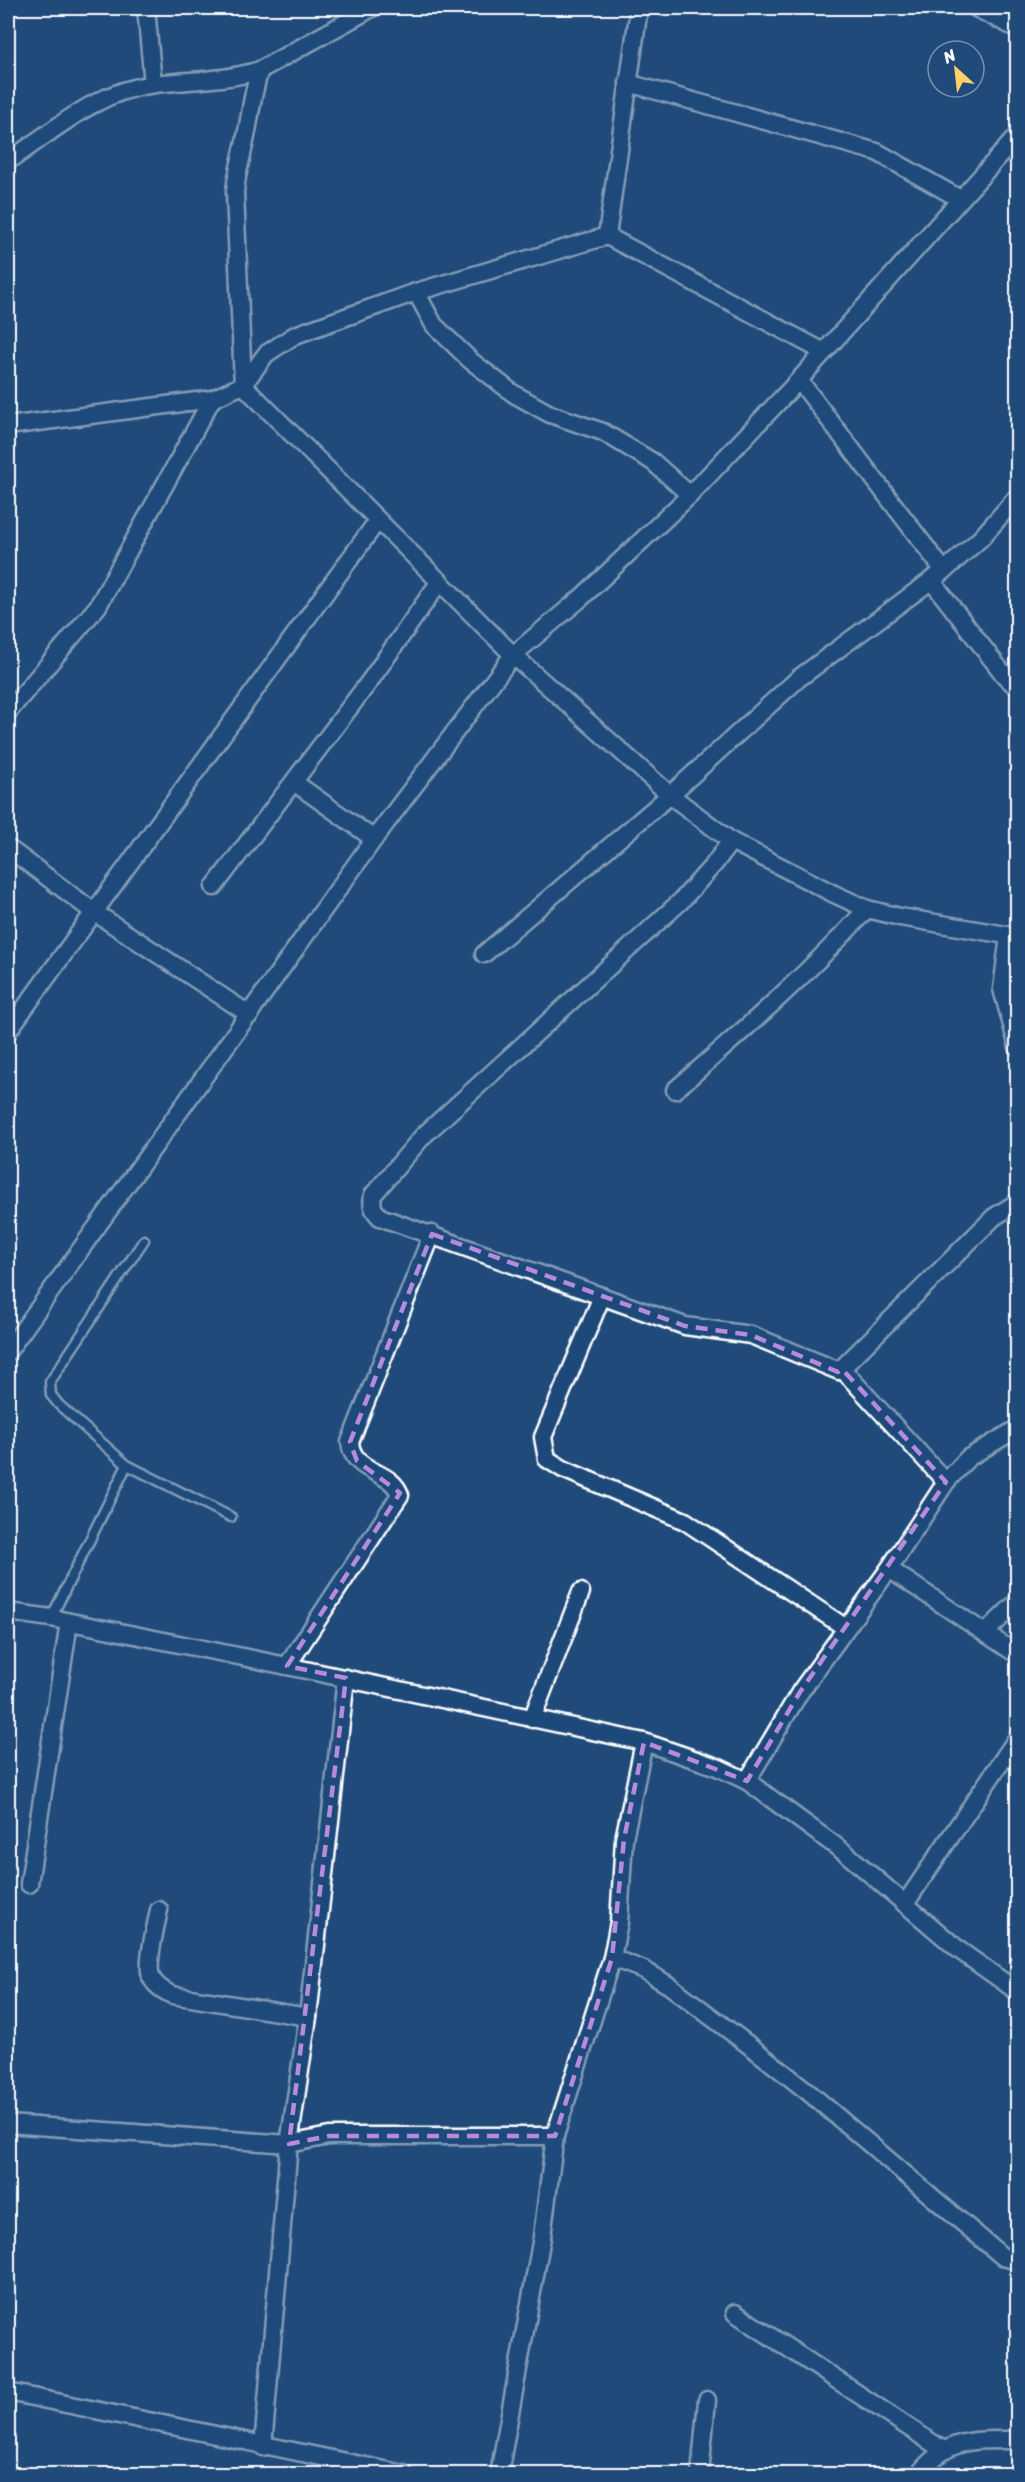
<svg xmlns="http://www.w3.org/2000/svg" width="1025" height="2482" font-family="Sriracha,sans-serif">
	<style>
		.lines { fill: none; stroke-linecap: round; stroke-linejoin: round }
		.lane-casing { stroke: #fff; stroke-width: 13 }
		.street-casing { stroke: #fff; stroke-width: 21 }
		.lane { stroke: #1f4a7a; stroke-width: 8 }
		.street { stroke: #1f4a7a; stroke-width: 16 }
		.marked { fill: none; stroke: #b68bdc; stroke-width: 4.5; stroke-dasharray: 12 8; stroke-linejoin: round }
	</style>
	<rect width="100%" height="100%" fill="#1f4a7a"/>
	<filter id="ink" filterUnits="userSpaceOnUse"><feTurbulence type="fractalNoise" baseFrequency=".0167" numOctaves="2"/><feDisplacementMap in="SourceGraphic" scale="12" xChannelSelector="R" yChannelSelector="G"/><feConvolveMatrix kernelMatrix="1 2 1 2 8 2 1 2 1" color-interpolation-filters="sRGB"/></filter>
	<g filter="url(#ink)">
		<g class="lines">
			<defs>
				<g id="lane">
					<polyline points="144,1240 50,1382 51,1395 59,1405 127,1465 231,1517"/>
					<polyline points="51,1618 127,1465"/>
				</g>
				<g id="street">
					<polyline points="146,8 153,84"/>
					<polyline points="976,8 1018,29"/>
					<path d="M260 70C251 96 250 123 243 150 240 164 236 177 235 192L243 385 513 655 670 795 731 841 832 893 867 909 900 917 1018 937"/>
					<polyline points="628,83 877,152 960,199"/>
					<path d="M8 160 16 156C59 126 100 90 155 84 190 80 225 81 260 70L372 8"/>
					<polyline points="607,236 639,8"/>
					<polyline points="416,292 434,325 470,360 514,394 550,414 603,432 653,462 690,495"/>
					<polyline points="799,380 944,571"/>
					<polyline points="8,426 212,399 243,385 266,354 295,335 416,292 607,236 824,352"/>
					<polyline points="931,580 1005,676 1018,688"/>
					<polyline points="8,712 98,606 212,399"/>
					<polyline points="295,783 374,839"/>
					<path d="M731 841 715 863 681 901 423 1136 373 1195C371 1205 373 1210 380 1217L685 1326 751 1335 839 1371 994 1217 1018 1202"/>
					<polyline points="8,848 94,912 250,1015"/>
					<polyline points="214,887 369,682 440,581"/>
					<polyline points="1009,936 1002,989 1018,1047"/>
					<polyline points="484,954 670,795 799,678 944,571 981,538 1018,496"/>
					<polyline points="8,1031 378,520"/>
					<path d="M675 1090C742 1032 807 975 867 909"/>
					<polyline points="602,1296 543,1437 547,1459 563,1469 685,1521 846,1628"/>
					<polyline points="8,1351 374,839 513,655 581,598 690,495 799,380 1018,135"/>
					<polyline points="842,1369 946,1482"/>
					<polyline points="889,1569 1018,1655"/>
					<polyline points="8,1612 51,1618 287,1666 644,1742 717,1767 747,1781 848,1855 959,1950 1018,1992"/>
					<polyline points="985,1633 1018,1601"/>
					<path d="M287 1666 400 1495C392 1469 353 1475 350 1442L432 1234"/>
					<polyline points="532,1719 581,1592"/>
					<polyline points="747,1781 800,1692 889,1569 946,1482 968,1458 1018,1428"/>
					<polyline points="29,1884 69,1622"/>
					<polyline points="905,1904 1018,1737"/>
					<path d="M159 1910C156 1926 146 1962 151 1977 155 1986 164 1991 172 1995L308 2017"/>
					<polyline points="612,1958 644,1970 670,1986 754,2049 807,2091 1003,2257 1018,2261"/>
					<polyline points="8,2124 289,2144 329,2136 555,2136"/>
					<polyline points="735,2313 943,2450"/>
					<polyline points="8,2392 404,2474"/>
					<polyline points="263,2447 289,2144 308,2017 346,1678"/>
					<polyline points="499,2474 542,2237 555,2136 612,1958 619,1922 624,1839 644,1742"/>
					<polyline points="700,2474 707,2400"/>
					<path d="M919 2474C948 2437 974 2440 1018 2440"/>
				</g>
			</defs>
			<use href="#lane" class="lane-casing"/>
			<use href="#street" class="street-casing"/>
			<use href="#lane" class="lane"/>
			<use href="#street" class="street"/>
		</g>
	</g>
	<path d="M0 0H1025V2482H0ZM432 1234 685 1326 751 1335 838 1372 842 1369 946 1482 800 1692 747 1781 644 1742 624 1839 612 1958 555 2136H329L289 2144 346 1678 287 1666 400 1493 357 1461 350 1442Z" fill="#1f4a7a" fill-opacity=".55" fill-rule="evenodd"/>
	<path class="marked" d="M432 1234 685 1326 751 1335 838 1372 842 1369 946 1482 800 1692 747 1781 644 1742 624 1839 612 1958 555 2136H329L289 2144 346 1678 287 1666 400 1493 357 1461 350 1442Z"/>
	<rect width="1025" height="2482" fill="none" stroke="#1f4a7a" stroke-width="30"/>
	<rect x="15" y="15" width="995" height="2452" fill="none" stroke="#fff" stroke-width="2" filter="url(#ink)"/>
	<g transform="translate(956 69) rotate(333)"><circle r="28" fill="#1f4a7a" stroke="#7992af" stroke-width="1.5"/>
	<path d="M0-4.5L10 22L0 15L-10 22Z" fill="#ffd166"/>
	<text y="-9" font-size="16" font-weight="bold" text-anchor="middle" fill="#ffffff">N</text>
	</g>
</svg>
